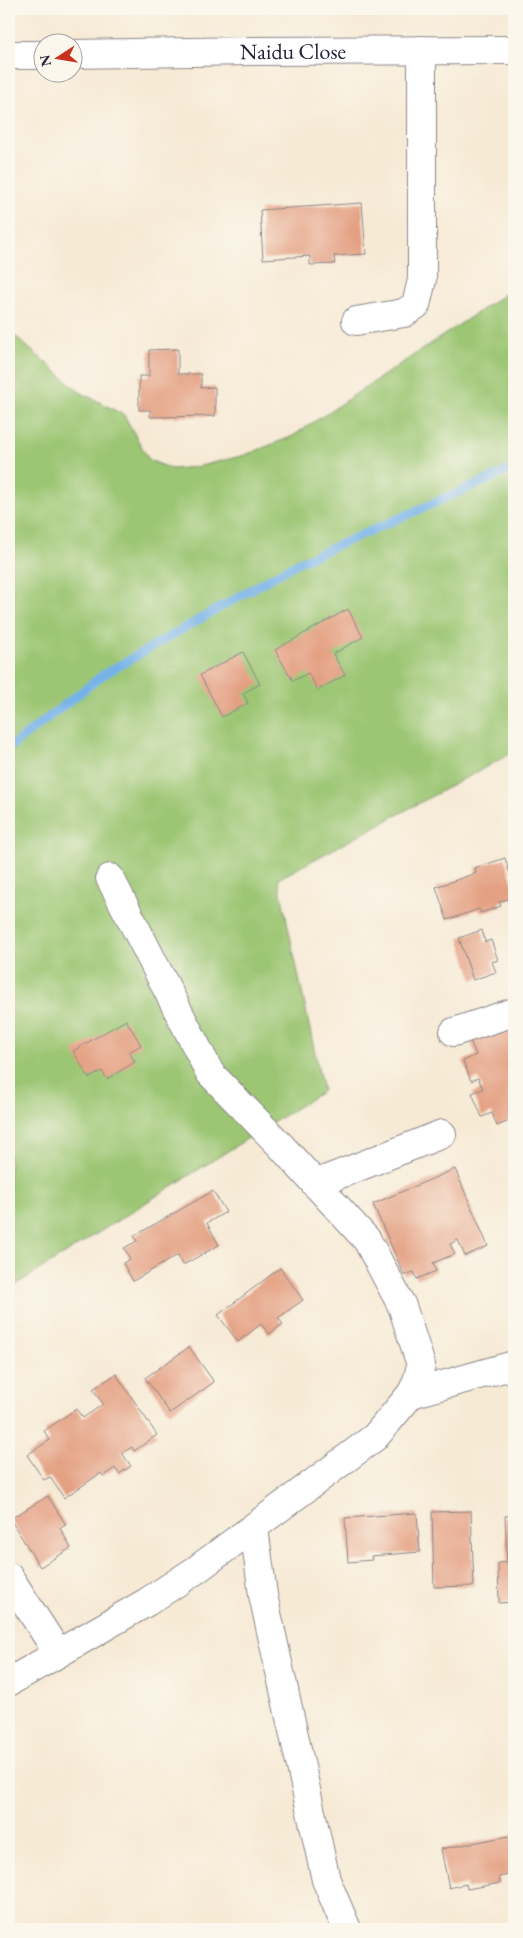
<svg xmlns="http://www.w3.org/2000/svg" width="523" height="1938" font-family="'EB Garamond',serif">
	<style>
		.green { fill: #9cc673; stroke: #5f7457 }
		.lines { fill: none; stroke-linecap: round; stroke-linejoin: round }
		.stream { stroke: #76b2e8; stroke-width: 9 }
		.building { fill: #e4a083 }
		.minor-casing { stroke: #8c8688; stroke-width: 30 }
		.minor { stroke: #fff; stroke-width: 28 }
		.labels { text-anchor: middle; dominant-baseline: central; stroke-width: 4; stroke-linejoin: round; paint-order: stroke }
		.street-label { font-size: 22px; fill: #22223b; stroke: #fbf7ec }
	</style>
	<rect width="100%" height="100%" fill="#fbf7ec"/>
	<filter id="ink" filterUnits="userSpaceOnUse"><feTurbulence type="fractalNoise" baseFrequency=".02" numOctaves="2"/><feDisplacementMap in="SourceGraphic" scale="10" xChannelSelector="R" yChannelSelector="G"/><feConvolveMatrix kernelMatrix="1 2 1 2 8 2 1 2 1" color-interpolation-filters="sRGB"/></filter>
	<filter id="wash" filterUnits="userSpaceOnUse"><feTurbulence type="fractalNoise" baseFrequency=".0096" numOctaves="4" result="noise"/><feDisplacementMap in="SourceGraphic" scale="20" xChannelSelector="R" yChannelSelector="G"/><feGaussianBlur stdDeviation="1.12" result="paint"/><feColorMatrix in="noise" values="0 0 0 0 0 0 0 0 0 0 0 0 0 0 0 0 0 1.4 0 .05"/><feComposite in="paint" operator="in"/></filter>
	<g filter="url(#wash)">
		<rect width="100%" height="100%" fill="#f6ead5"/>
		<polygon class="green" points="514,288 514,752 278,879 323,1091 9,1289 9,331 80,392 124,415 149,460 172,469 196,467 245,455 293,436"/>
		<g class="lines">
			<polyline class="stream" points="9,748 103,675 297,563 514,468"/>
		</g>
		<g id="blocks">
			<g class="building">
				<polygon points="362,203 366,254 334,256 335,264 310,265 310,256 263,259 260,210"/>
				<polygon points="178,349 178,374 201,374 201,388 215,387 215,416 150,417 150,410 139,410 139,376 149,376 149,350"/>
				<polygon points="348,609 363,637 333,654 345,675 318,690 308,673 293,681 275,650"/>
				<polygon points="243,652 260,684 243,693 248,703 222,717 200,675"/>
				<polygon points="505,858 514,887 514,897 499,902 501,906 481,913 479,909 447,920 436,887 476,873 475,868"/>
				<polygon points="482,930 485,942 491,940 498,960 492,962 496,972 473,980 459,938"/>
				<polygon points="126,1020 141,1045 129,1052 135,1062 107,1079 102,1071 89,1078 73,1051"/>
				<polygon points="510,1020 514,1030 514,1119 497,1126 492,1113 482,1117 472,1093 483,1089 478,1078 471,1081 463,1061 476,1055 469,1038"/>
				<polygon points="455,1169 488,1246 465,1256 458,1240 450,1244 455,1254 433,1263 436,1271 417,1279 414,1272 404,1275 373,1204"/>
				<polygon points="213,1191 226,1212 207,1223 219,1245 183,1265 178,1255 133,1281 123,1263 130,1259 124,1248 137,1241 134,1236"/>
				<polygon points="280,1268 303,1300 278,1318 283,1324 269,1334 261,1324 238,1342 218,1315"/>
				<polygon points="189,1347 214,1382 170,1413 145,1378"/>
				<polygon points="116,1374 157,1435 134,1451 132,1447 122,1453 131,1466 119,1474 115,1468 103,1476 101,1473 64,1498 50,1477 44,1480 27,1455 50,1440 44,1431 76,1409 83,1418 103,1404 93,1389"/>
				<polygon points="48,1496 66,1525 60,1528 71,1548 40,1567 10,1519"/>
				<polygon points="471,1511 474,1586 434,1587 432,1512"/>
				<polygon points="417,1513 420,1552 371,1556 372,1560 348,1562 345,1518"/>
				<polygon points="514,1515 514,1602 499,1603 498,1563 507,1562 505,1516"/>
				<polygon points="514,1835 514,1874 499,1877 500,1883 467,1889 466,1884 449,1888 441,1849"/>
			</g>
		</g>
	</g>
	<g filter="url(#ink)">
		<use href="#blocks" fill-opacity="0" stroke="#8c8688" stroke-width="1"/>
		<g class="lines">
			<defs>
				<g id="minor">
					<path id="s1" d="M72 54 251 51 514 50"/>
					<polyline points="9,55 42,55"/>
					<polyline points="356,321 404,313 416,305 422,280 422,50"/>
					<polyline points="454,1032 514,1012"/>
					<polyline points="315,1184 442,1134"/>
					<polyline points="411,1394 514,1365"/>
					<polyline points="254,1528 263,1595 326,1880 347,1929"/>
					<polyline points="9,1577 58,1653"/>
					<polyline points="9,1682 147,1602 196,1570 375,1437 411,1394 417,1382 421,1365 402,1306 367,1240 280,1145 210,1073 110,878"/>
				</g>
			</defs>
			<use href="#minor" class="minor-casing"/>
			<use href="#minor" class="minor"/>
		</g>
	</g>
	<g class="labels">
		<g class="street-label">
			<text stroke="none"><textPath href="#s1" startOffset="221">Naidu Close</textPath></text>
		</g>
	</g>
	<rect width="523" height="1938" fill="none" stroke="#fbf7ec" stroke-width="30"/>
	<g transform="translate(58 58) rotate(258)"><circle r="24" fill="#fbf7ec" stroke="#a4a2a5"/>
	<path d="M0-4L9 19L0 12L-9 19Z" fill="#c8321e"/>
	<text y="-8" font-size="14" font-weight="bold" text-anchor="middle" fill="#22223b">N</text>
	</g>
</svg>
